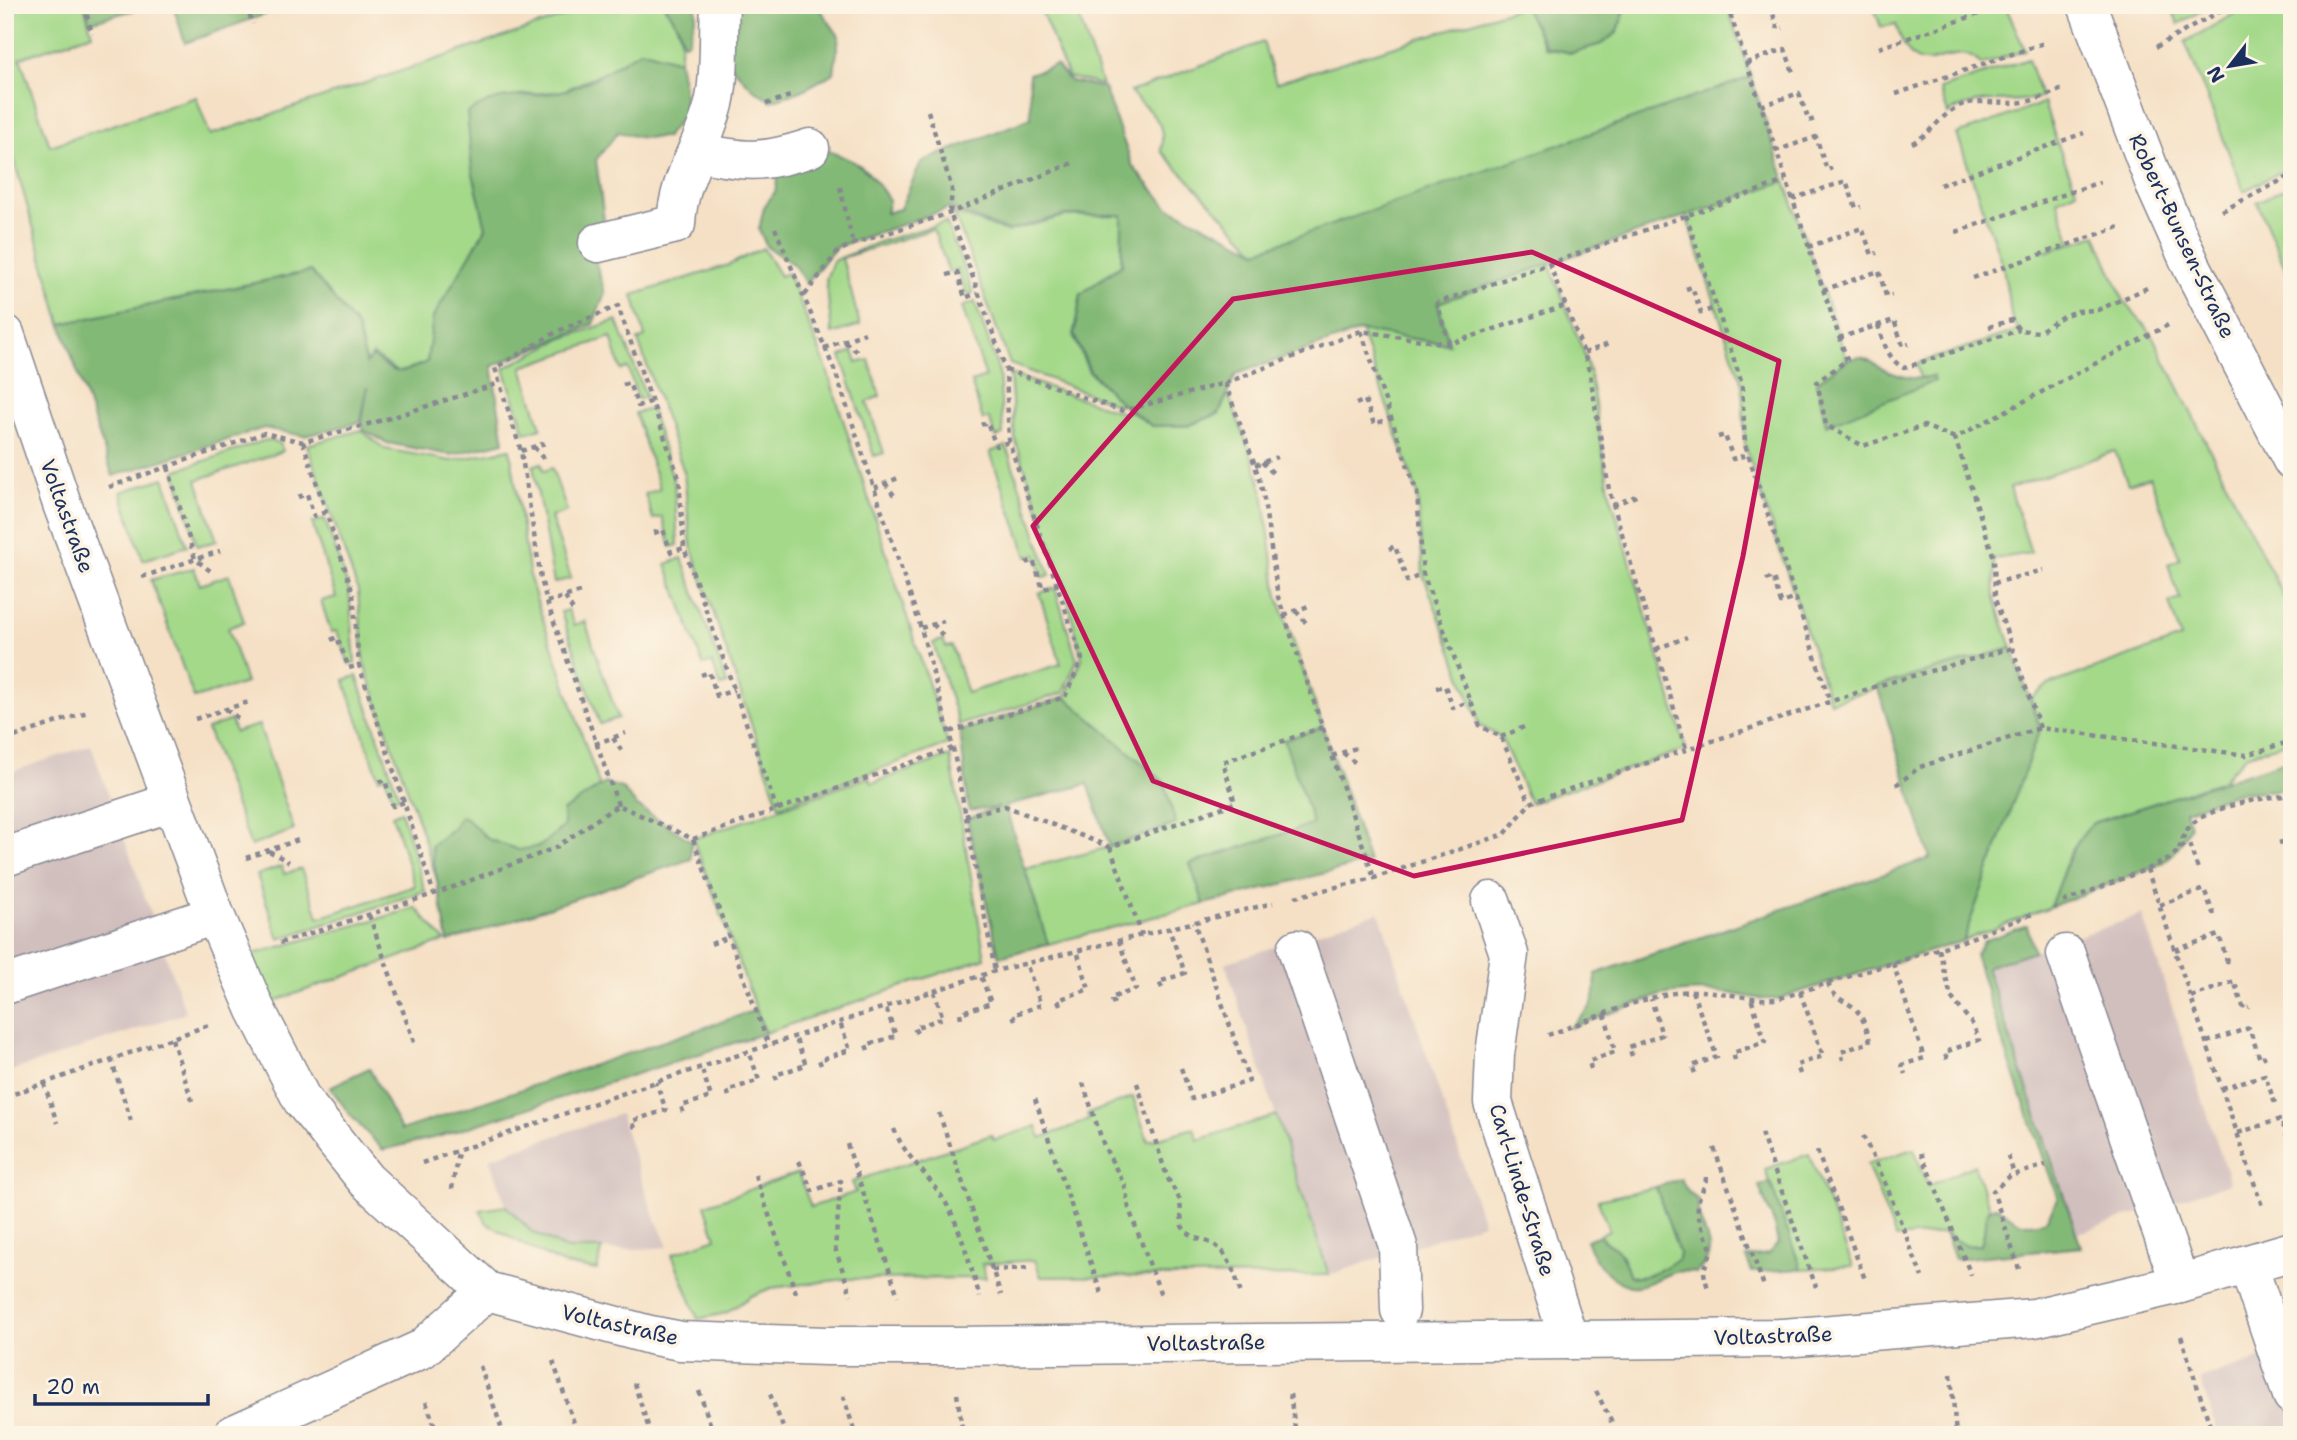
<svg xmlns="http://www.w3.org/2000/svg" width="2297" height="1440" font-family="'Shantell Sans',sans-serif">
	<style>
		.industrial { fill: #d1bfbe }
		.green { fill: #a4d98a; stroke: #608474; stroke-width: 2 }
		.forest { fill: #83b976; stroke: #4f746a; stroke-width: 2 }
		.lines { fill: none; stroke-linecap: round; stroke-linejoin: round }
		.minor-casing { stroke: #888892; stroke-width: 41 }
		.path { stroke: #888892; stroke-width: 4.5; stroke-dasharray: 5 5; stroke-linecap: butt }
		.minor { stroke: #fff; stroke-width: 38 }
		.marked { fill: none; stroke: #c2185b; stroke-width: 5; stroke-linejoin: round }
		.labels { text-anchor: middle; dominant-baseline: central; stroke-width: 7; stroke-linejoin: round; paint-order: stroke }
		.street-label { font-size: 21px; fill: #1b2f5e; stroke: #fcf5e5 }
	</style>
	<rect width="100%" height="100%" fill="#fcf5e5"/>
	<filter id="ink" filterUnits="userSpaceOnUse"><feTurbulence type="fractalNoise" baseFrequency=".0143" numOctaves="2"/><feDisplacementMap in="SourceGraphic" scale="14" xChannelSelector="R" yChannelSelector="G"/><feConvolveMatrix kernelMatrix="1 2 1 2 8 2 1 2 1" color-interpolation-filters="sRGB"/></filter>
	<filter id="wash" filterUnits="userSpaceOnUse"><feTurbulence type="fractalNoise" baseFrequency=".00686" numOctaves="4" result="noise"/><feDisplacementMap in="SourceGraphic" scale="28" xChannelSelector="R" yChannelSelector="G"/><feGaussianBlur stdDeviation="1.57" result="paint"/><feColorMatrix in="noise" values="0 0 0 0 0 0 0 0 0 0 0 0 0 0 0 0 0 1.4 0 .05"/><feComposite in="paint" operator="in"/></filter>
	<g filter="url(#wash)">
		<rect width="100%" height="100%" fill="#f5e0c5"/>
		<g class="industrial">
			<polygon points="91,745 186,1013 5,1073 5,774"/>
			<polygon points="1379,912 1483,1223 1329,1275 1225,963"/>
			<polygon points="2142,915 2230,1183 2075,1234 1986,967"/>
			<polygon points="620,1114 652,1210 668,1247 624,1250 566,1249 532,1232 506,1206 490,1158"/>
			<polygon points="2292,1348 2292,1435 2219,1435 2200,1379"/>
		</g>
		<g class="green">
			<path d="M5 5H84L92 34 20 58 50 146 196 97 210 135 599 5H663C680 26 683 34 679 61L641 50 605 72 563 91 519 95 472 169 486 228 434 317 427 362 399 373 373 355 367 364 357 327 311 271 61 324 5 128Z"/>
			<polygon points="1039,5 1075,5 1102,85 1068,77"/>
			<path d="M1627 5H1727L1751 77 1257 252 1161 151C1167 119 1150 113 1130 92L1263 42 1276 83 1524 6 1545 48 1571 53 1601 44 1617 33Z"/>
			<path d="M1873 5H2005L2025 50 1981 65C1953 29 1918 101 1896 24L1881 27Z"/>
			<polygon points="2171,5 2211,5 2178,24"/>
			<polygon points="2250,5 2280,5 2286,13 2292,13 2292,109 2287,112 2285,133 2292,151 2292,166 2244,191 2185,42"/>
			<path d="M2028 59 2041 97C2009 106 1976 93 1948 114L1940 89Z"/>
			<polygon points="2044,103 2057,143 2077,191 2057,200 2071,243 2045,252 2096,235 2123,299 2131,310 2151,333 2292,613 2292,741 2246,755 2222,781 2093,823 2070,852 2050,907 1963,941 2040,728 2031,698 2048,685 2181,638 2169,603 2180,599 2168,564 2180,559 2150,477 2128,484 2115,451 2010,488 2031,553 1994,559 1995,599 2012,648 1830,702 1745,445 1742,384 1686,215 1785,181 1847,360 1817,382 1827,425 1933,376 1921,379 1916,364 2019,330 2012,320 2003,267 1957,134"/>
			<polygon points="2292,185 2292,284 2257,202"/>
			<polygon points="954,213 1007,232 1065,216 1122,215 1121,264 1081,294 1073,336 1089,372 1122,404 1118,405 1010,364"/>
			<polygon points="946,222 973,293 967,295 957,269 949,272 933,229 842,258 860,325 832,334 826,279 833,261 879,242"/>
			<polygon points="763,248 780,276 788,273 826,367 948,744 779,806 691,546 684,472 638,340 645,337 633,295 729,265"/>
			<polygon points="1549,263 1584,353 1590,374 1609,490 1686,749 1530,803 1501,737 1480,726 1423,574 1417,493 1361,331 1448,344 1437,303"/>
			<polygon points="975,302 999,372 1003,435 996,437 989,418 983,420 971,382 986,377 962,307"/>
			<polygon points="617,320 646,397 638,399 628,368 621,370 611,337 522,367 541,428 525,433 504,368 561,339"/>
			<polygon points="853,351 857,363 869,360 880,396 867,402 884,453 874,456 841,356"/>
			<polygon points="1010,374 1123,413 1130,411 1152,426 1188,426 1219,414 1228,394 1255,465 1263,493 1278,597 1323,727 1285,741 1313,824 1190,864 1204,904 1048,944 1025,869 1110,847 1175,824 1164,782 1065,697 1082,659 1064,583 1015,439"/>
			<polygon points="651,409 674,482 678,545 671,547 662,517 653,519 645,494 660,489 635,413"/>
			<polygon points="361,430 385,449 451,461 510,449 530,578 538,605 631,879 455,939 422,832 364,663 358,591 307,445"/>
			<polygon points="266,440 280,443 283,451 197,480 217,541 197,546 175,471"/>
			<polygon points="1006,446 1050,575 1043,577 1036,554 1027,557 990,452"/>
			<polygon points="541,463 544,471 552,468 567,511 551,517 571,578 554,583 533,466"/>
			<polygon points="164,478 187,546 143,560 121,492"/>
			<polygon points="325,519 349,590 355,663 349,664 337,631 331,632 321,601 336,597 312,523"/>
			<polygon points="682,558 727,684 721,686 712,663 703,665 666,564"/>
			<polygon points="194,568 200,585 229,575 244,622 228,628 246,683 194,698 151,580"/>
			<polygon points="1055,588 1077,660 1063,693 959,725 933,643 943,640 946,647 952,646 967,693 1061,664 1039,593"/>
			<polygon points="568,610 574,625 585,621 618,718 600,724 561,612"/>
			<polygon points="357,676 399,797 393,799 385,776 379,778 344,680"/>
			<polygon points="231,720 235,732 259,725 294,830 251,846 207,729"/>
			<polygon points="950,756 985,958 765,1033 693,839 869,777 872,783"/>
			<polygon points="401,811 425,891 279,939 257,875 282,866 284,874 301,869 319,918 415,886 392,815"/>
			<polygon points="416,908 445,941 255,1008 237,959"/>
			<polygon points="1133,1097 1148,1141 1194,1128 1198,1140 1276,1115 1329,1275 1041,1277 1035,1260 982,1264 986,1278 846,1279 771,1288 751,1296 726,1313 698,1319 672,1254 716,1238 705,1205 798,1173 811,1207 856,1192 852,1182 991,1135 994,1140 1037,1126 1041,1138 1089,1120 1087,1114"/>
			<path d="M1914 1149 1928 1186 1974 1165 1990 1209C1983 1220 1986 1232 1981 1245L1965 1246 1945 1233 1896 1238 1867 1164Z"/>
			<polygon points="1809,1154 1853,1266 1801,1269 1765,1169"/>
			<path d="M1656 1187 1679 1253 1678 1259C1666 1268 1645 1281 1630 1276 1626 1267 1625 1258 1617 1250 1611 1244 1603 1243 1600 1235L1609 1231 1598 1200Z"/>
			<polygon points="506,1206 532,1232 566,1249 602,1249 597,1270 563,1264 526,1246 487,1223 480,1210"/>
		</g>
		<g class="forest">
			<polygon points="85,5 153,5 89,22"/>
			<polygon points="173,5 291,5 185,43"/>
			<polygon points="665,5 696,5 696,15 688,42 683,43 679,28"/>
			<polygon points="731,5 817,5 839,36 834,73 801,91 771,101 752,88 722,56"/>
			<polygon points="1529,5 1627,5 1616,33 1601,44 1571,53 1546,47 1524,7"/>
			<path d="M641 50 679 61 684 89V114L666 137 643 138 618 132 596 160 604 220 588 237 605 293 593 324 492 366 504 442 451 455 387 443 364 430 362 422 367 390V387L361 422 304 436 264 428 113 476 61 324 311 271 357 327 366 364 372 356C399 377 397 374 427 362L433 317 486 228 472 169 467 113C502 89 525 100 562 91 588 85 618 64 641 50Z"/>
			<path d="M1056 65 1070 81 1104 88 1133 167 1168 207 1257 251 1751 77 1785 181 1438 303 1449 344 1361 331 1236 374 1219 413 1189 425 1152 426 1122 404 1090 371 1074 335 1081 294 1122 265V215H1065L1007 231 950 208 836 247 806 284 794 265 767 247 759 230 764 207 775 192 780 165 820 148C859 162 866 165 889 200L886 213 900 209 921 162 1031 118 1029 74Z"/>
			<path d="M1858 357C1869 357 1874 365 1883 369 1900 377 1915 381 1933 376L1935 381 1826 425 1817 382 1847 360Z"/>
			<path d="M2012 648 2040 728 1963 941 1777 999C1760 1000 1745 996 1728 993 1706 990 1683 991 1661 995L1569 1028C1590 1010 1598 1003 1595 974L1930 858 1877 686Z"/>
			<polygon points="1065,697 1164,782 1176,824 1110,847 1088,784 1005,806 1048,944 999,957 967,819 1000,807 969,811 960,731"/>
			<polygon points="1323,727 1369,862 1204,904 1190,864 1313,824 1284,740"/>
			<path d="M2292 759V789L2236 793 2185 811 2190 826C2179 846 2177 855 2156 866L2050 907C2062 876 2070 846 2093 823Z"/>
			<polygon points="605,783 622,788 636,805 691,841 691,859 448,942 431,846 453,828 460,816 466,818 488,839 519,850 540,846 564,826 563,811"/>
			<path d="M2027 925 2034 951 1986 967 2081 1247 1955 1259 1945 1233 1965 1246 1981 1245C1986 1233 1983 1221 1988 1210L1997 1206C2015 1220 2021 1229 2045 1221L2058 1199 1997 1026 1975 954 1984 941Z"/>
			<polygon points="756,1010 765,1033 441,1136 383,1150 351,1116 330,1087 369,1068 401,1130"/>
			<path d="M1681 1179 1688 1192 1698 1200C1695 1232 1726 1246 1696 1273 1659 1262 1646 1306 1610 1275 1599 1266 1590 1253 1586 1240L1600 1235C1603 1244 1611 1244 1617 1250 1625 1258 1626 1267 1630 1276 1645 1281 1666 1267 1678 1259L1679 1253 1656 1187Z"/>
			<polygon points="1770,1182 1801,1269 1752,1272 1746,1257 1768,1254 1778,1243 1773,1221 1759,1186"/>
		</g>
	</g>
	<g filter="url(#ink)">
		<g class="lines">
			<defs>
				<g id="minor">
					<polyline points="2087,5 2156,187 2192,267 2292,460"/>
					<path d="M697 152C745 162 762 164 810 148"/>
					<path d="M598 243 676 224C678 178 703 147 714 104 721 73 718 37 720 5"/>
					<polyline points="5,334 62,504 215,915 255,1008 302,1100 366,1180 487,1291 650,1335 681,1341 826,1346 950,1346 1783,1338 2034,1318 2180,1284 2292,1251"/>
					<polyline points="5,857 172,802"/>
					<polyline points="1491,901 1509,954 1495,1054 1493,1102 1569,1340"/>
					<polyline points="1297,949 1398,1246 1400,1310"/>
					<polyline points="2066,954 2180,1284"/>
					<polyline points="5,985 215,915"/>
					<polyline points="2248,1265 2292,1395"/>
					<polyline points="232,1435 422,1349 487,1291"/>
				</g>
			</defs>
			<use href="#minor" class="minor-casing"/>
			<g class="path">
				<polyline points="84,5 92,34"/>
				<polyline points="246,5 253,24"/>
				<polyline points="1727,5 1847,360 1817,382 1826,425 1863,446 1924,426 1955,438"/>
				<polyline points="1770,5 1778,29 1783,28"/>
				<polyline points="1864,6 1865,5"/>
				<polyline points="1730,14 1755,5"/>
				<polyline points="2156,47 2231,5"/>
				<polyline points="1879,48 2005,5"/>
				<polyline points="1746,63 1785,49 1793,72 1797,71"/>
				<polyline points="1896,94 2047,42"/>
				<polyline points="766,104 790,96"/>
				<polyline points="1761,106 1799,93 1809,121 1815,119"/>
				<polyline points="928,111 952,189 950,213 1006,370 1009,442 1082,659 1065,697 949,732"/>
				<path d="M1912 143C1932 134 1944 110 1964 104 1984 99 2004 105 2024 102 2038 100 2052 93 2065 88"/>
				<polyline points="1775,151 1816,137 1827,170 1832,168"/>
				<polyline points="1940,185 2084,133"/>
				<polyline points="840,187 853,244"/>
				<polyline points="1792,199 1846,181 1856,208 1861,207"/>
				<polyline points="2222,211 2292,175"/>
				<polyline points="1686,215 1742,384 1745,445 1830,702"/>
				<polyline points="775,228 836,374 921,628 953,748 995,971"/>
				<polyline points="1956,232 2100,182"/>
				<polyline points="1808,247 1862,228 1872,255 1877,253"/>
				<polyline points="1549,263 1584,353 1590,374 1609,490 1686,749"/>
				<polyline points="947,275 957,272 965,298 977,293"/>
				<polyline points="1973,278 2119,227"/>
				<polyline points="1686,289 1692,287 1701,313 1717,307"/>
				<polyline points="1823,290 1879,271 1886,296 1892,295"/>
				<polyline points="805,295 838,251 853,244 950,213 1073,163"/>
				<path d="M1878 325C1883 341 1888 360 1904 368L2019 330"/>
				<polyline points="1989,327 2012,320 2019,330 2039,332 2063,316 2077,311 2098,310 2147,288"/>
				<polyline points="1361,331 1417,493 1423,574 1480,726 1501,737 1530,803"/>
				<polyline points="1839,338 1894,320 1903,346 1909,344"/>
				<polyline points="845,342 858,352"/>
				<polyline points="1449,344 1437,303 1785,181"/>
				<polyline points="824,348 865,333"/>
				<polyline points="1584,353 1609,344"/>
				<polyline points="1006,370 1123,411 1225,383 1361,331 1449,344 1567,305"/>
				<polyline points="1225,383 1255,465 1263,493 1278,597 1374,878"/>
				<polyline points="623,385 629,383 638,406 653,401"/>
				<polyline points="1356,404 1365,400 1374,424 1391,418"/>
				<polyline points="981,425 987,422 996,446 1009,442"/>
				<polyline points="1718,437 1725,435 1733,459 1749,454"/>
				<polyline points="303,442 353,593 359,665 434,894"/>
				<polyline points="534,447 546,462"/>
				<polyline points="521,451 548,442"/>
				<polyline points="1262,462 1275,475"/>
				<polyline points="1255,465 1277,457"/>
				<polyline points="168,467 195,559 213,573"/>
				<polyline points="885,483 896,498"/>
				<polyline points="109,487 264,433 303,442 390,418 500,383"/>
				<polyline points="874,488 898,478"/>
				<polyline points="298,497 307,494 314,516 326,512"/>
				<polyline points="1613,505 1641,494"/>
				<polyline points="654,533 663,530 671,552 684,548"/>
				<polyline points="1389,549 1395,546 1407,581 1423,574"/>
				<polyline points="1026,563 1033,560 1043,589 1059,584"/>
				<polyline points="142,577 220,551"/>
				<polyline points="1766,580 1773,577 1781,603 1796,598"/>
				<polyline points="1994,583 2044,570"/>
				<polyline points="565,597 574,612"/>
				<polyline points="547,602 580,592"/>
				<polyline points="1296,611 1307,624"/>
				<polyline points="1284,615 1311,605"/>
				<polyline points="933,624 944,637"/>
				<polyline points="921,628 944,621"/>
				<polyline points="331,640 337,637 349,668 359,665"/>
				<polyline points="1656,649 1687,637"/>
				<polyline points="701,675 709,672 717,696 734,690"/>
				<polyline points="1436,688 1445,686 1453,708 1471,701"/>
				<polyline points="226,709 239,719"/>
				<polyline points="195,719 252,701"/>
				<polyline points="2040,728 1995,599 1994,558 1955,438 2168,325"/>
				<polyline points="1501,737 1524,727"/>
				<polyline points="613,738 623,753"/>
				<polyline points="5,740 87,712"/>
				<polyline points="595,744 626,733"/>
				<polyline points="1343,753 1357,764"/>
				<polyline points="1332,756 1359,747"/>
				<polyline points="379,782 385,780 393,806 405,802"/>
				<polyline points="1896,785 1920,767 2040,728 2246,755 2292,741"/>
				<polyline points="618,805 547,602 541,579 521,451 495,368 558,331 618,306 679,478 684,548 777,810"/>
				<polyline points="965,816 1005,806 1110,847 1235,803 1223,762 1323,727"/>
				<polyline points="693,839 953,748"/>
				<polyline points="2279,843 2292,839"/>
				<polyline points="1110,847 1142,935"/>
				<path d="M2179 849C2182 841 2185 830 2192 824 2209 808 2264 796 2288 796L2292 801"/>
				<polyline points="269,851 289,862"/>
				<polyline points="246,858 298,840"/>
				<polyline points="2147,869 2169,859 2183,846 2189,844 2198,869 2201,867"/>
				<polyline points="1295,897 1374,878 1505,834 1530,803 1584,784 1877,686 2012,648"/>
				<polyline points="2063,902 2147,869 2262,1206"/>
				<polyline points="2160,905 2204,889 2213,913 2217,912"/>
				<polyline points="369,915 415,1045"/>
				<polyline points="280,943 440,892 555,848 618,805 693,839 769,1046"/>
				<polyline points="711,944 729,937"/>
				<polyline points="1939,949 1951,997 1974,1026 1979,1040 1945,1052 1947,1060"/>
				<polyline points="2175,950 2219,935 2227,961 2233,960"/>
				<polyline points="1893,963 1924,1058 1902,1065 1905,1074"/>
				<path d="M1828 983C1833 997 1841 999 1852 1006 1862 1013 1868 1031 1870 1042L1841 1052 1843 1060"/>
				<polyline points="1162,988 1159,982 1185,973 1169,929"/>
				<polyline points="1692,991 1717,1057 1692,1066 1695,1073"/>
				<polyline points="2191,997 2234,981 2244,1009 2249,1007"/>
				<polyline points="1114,1004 1111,998 1136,989 1119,941"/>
				<polyline points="1060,1005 1058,1000 1089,989 1077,951"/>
				<polyline points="961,1018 960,1013 991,1003 981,976"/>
				<polyline points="1015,1020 1013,1015 1041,1005 1026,963"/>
				<polyline points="917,1033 914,1028 943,1018 934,992"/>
				<path d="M1548 1035C1591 1020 1647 993 1692 991 1721 990 1748 1001 1777 999L1963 941 2035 913"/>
				<polyline points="172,1039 193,1104"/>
				<polyline points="2207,1042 2249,1028 2260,1059 2266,1056"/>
				<polyline points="868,1050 866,1045 896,1036 886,1008"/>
				<polyline points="1632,1056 1629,1047 1662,1035 1651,999"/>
				<polyline points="111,1059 132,1124"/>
				<polyline points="1735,1060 1733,1053 1765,1042 1751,998"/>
				<polyline points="821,1065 819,1060 850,1050 840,1023"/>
				<polyline points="1181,1068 1192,1099 1249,1081 1194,922"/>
				<polyline points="1591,1069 1589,1061 1615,1052 1605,1015"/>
				<polyline points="1800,1074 1797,1065 1823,1056 1800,992"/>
				<polyline points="777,1080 775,1075 806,1065 795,1037"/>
				<polyline points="44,1083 57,1123"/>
				<polyline points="1083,1083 1104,1146 1125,1186 1129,1209 1161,1295"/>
				<polyline points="1137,1083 1167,1177 1180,1200 1182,1226 1186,1232 1196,1238 1214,1244 1223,1252 1233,1268 1241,1294"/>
				<polyline points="2222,1088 2265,1075 2274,1101 2281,1099"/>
				<polyline points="729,1096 727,1091 759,1080 749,1052"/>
				<polyline points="5,1097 209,1025"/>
				<polyline points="1035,1099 1101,1293"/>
				<polyline points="683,1112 681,1106 711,1097 701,1067"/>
				<polyline points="939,1113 1001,1295"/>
				<polyline points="635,1128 632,1121 666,1110 656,1082"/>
				<path d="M894 1129C905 1157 928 1174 944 1200 960 1224 971 1269 980 1297"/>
				<polyline points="1761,1133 1816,1287"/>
				<polyline points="2238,1133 2281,1119 2290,1145 2292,1144"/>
				<polyline points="1863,1136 1885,1182 1922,1277"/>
				<polyline points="847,1144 898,1296"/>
				<polyline points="1714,1148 1765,1289"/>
				<polyline points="1817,1151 1866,1282"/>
				<polyline points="1921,1153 1971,1275"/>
				<polyline points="2008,1156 2014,1174"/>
				<polyline points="5,1161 7,1166"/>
				<polyline points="799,1161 812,1191 841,1181 835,1248 851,1295"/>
				<polyline points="422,1163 656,1082 995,971 1273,903"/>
				<polyline points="755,1175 796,1293"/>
				<path d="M1706 1177C1706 1187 1699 1194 1698 1204 1696 1219 1706 1235 1711 1249 1708 1270 1699 1262 1708 1288"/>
				<polyline points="452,1189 458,1152"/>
				<polyline points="2019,1269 1993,1191 2010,1176 2046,1165"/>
				<polyline points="992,1270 1029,1268"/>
				<polyline points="2181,1336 2213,1435"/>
				<polyline points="553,1361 578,1435"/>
				<polyline points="480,1366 504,1435"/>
				<polyline points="1951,1374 1956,1435"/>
				<polyline points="634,1383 651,1435"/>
				<polyline points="699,1391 714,1435"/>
				<polyline points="1596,1391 1611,1421 1614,1435"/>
				<polyline points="770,1394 786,1435"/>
				<polyline points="957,1394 963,1435"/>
				<polyline points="1290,1394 1296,1435"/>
				<polyline points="843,1396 856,1435"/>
				<polyline points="426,1402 438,1435"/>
			</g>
			<use href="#minor" class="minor"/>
		</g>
	</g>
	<path class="marked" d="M1532 252 1779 361 1743 556 1682 820 1414 876 1153 781 1033 526 1233 299Z"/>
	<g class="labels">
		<g class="street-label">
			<text transform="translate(2182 236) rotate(65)">Robert-Bunsen-Straße</text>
			<text transform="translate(67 516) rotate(70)">Voltastraße</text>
			<text transform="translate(1522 1190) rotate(73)">Carl-Linde-Straße</text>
			<text transform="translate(620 1325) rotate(13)">Voltastraße</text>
			<text transform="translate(1773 1336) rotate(-2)">Voltastraße</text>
			<text transform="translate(1206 1343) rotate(-1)">Voltastraße</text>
		</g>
	</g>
	<rect width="2297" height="1440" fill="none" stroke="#fcf5e5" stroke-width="28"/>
	<g transform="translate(2230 66) rotate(239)" stroke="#fcf5e5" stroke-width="5" paint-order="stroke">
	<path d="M0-5L12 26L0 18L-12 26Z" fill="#1b2f5e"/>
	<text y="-10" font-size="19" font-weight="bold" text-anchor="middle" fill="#1b2f5e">N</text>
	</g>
	<path d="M35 1394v10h173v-10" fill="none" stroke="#1b2f5e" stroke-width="3.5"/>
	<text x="46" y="1394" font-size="21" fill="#1b2f5e" stroke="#fcf5e5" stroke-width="5" paint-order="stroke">20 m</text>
</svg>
